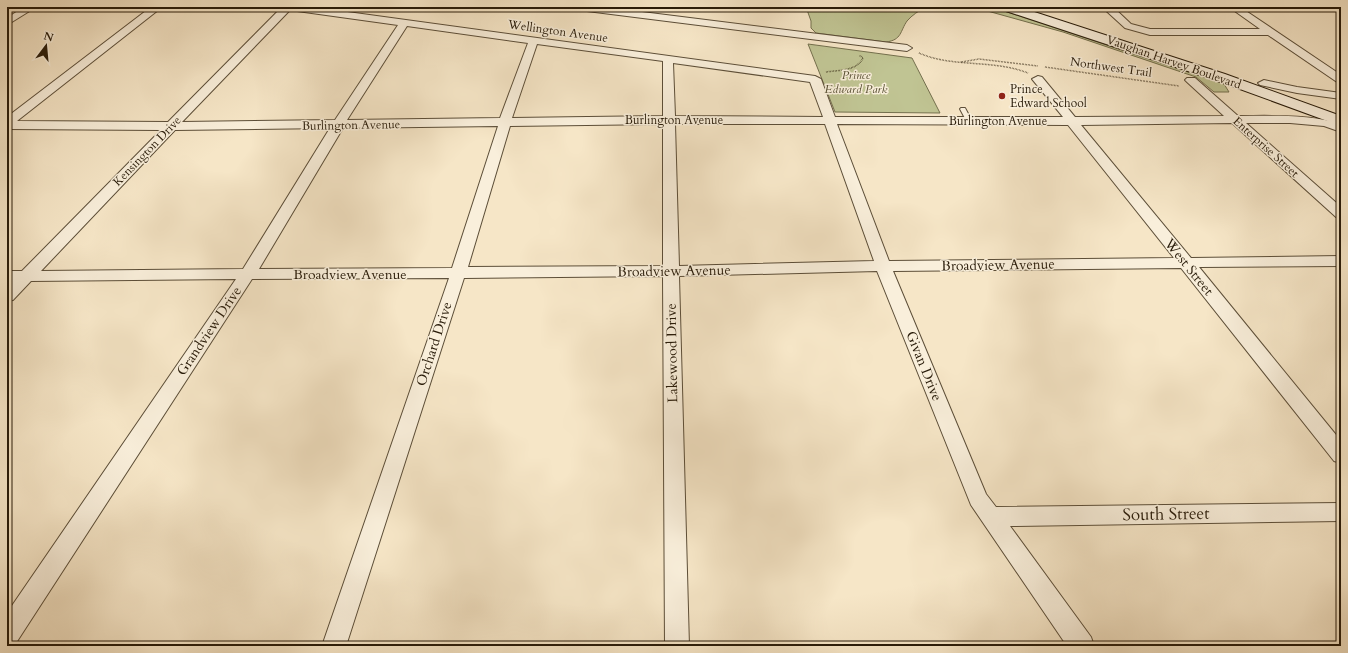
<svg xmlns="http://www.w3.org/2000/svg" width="1348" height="653" font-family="Cardo,serif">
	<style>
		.green { fill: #c0c493; stroke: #74704e }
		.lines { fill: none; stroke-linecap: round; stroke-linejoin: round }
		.lane-casing { stroke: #5c4e38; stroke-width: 2 }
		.street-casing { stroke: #5c4e38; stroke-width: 2 }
		.secondary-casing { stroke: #281b09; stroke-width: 2 }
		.path { stroke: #281b09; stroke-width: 1.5; stroke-dasharray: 0.5 1; stroke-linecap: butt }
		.lane { fill: #f9efdb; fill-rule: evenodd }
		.street { fill: #f9efdb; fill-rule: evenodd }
		.secondary { fill: #f9efdb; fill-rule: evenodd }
		.poi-dot { fill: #8f2418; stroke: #f9efdb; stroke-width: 1.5 }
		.labels { text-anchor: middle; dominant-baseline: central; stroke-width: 3; stroke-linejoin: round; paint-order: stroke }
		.far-street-label { font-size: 12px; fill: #281b09; stroke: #f9efdb }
		.far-park-label { font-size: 12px; font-style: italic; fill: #564e32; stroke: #f9efdb }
		.far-poi-label { font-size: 12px; fill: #281b09; stroke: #f9efdb; text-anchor: start }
		.street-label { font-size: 14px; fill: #281b09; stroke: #f9efdb }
		.near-street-label { font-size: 17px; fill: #281b09; stroke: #f9efdb }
	</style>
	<rect width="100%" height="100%" fill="#f6e6c7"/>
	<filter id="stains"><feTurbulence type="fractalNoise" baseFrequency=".005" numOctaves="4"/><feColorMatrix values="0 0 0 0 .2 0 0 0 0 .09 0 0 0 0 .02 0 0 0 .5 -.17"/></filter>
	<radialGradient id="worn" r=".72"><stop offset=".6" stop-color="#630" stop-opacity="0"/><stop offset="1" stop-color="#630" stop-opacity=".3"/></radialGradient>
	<g class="green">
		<path d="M806 7H925C919 11 912 15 907 21 900 31 902 40 886 42L816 33 811 28V21Z"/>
		<polygon points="973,7 992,7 1224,84 1229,92 1214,92 1196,77 1063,32"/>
		<polygon points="808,44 912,58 940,113 835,112"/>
	</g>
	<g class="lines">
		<defs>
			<polygon id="lane" points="961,108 965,108 972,121 971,122 967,122 960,109"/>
			<g id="street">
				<polygon points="24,7 36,7 7,25 7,18"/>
				<path d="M151 7H162L17 121 168 122 282 7H311L815 76 821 79 835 117H1063L1032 79 1038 76 1042 77 1075 117 1224 116 1187 82 1185 80 1187 78H1195L1238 116C1273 116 1308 114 1341 124V132L1324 126 1290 123H1246L1341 207V218L1336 217 1232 123 1081 125 1191 258 1341 256V266L1199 267 1341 441V463L1334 461 1181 268 893 271 986 494 996 507 1341 503V521L1010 526 1091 637 1094 646H1067L971 505 877 271 679 276 689 646H665L663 276 464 278 346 646H322L449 278 252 279 16 643 7 646V613L236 279 31 281 13 300 7 301V286L12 281H7V271H22L161 130 7 129V117ZM290 10 398 25 335 120 182 122ZM407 26 528 43 500 118 347 120ZM537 44 663 61V116L512 118ZM673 63 810 82 823 117 675 116ZM663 124V266L468 267 510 126ZM675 124H825L874 261 679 266ZM837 124 1068 125 1174 258 889 261ZM498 126 452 268 259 269 343 128ZM330 128 243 269 41 271 175 130Z"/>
				<polygon points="574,7 602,7 907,45 912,48 907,51 579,10"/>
				<polygon points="1102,7 1113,7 1131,24 1150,29 1260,29 1229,7 1240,7 1341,75 1341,83 1337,82 1268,35 1150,35 1125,28"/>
				<polygon points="1264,80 1297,87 1341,93 1341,99 1297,93 1260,85 1258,83"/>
			</g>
			<polygon id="secondary" points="1001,7 1019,7 1225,74 1341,116 1341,126 1215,80 1003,10"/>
		</defs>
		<use href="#lane" class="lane-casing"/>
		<use href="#street" class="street-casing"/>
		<use href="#secondary" class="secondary-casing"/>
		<g class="path">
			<path d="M919 53C953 68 992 59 1028 73"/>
			<polyline points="961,62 979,59 1038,66"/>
			<polyline points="1045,67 1179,86"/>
			<path d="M826 72C839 70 857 71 863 58L859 55"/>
		</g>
		<use href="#lane" class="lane"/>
		<use href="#street" class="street"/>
		<use href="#secondary" class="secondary"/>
	</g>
	<circle class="poi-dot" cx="1002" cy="96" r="4"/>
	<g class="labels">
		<g class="far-street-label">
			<text transform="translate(558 31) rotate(8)">Wellington Avenue</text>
			<text transform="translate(1174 62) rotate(19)">Vaughan Harvey Boulevard</text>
			<text transform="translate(1111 67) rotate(8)">Northwest Trail</text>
			<text x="674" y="120">Burlington Avenue</text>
			<text x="998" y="121">Burlington Avenue</text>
			<text transform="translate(351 125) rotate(-1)">Burlington Avenue</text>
			<text transform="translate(1266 147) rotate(42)">Enterprise Street</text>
			<text transform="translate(147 151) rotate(-46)">Kensington Drive</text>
		</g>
		<g class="far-park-label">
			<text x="856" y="75">Prince<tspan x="856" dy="14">Edward Park</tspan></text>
		</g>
		<g class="far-poi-label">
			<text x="1010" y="89">Prince<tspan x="1010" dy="14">Edward School</tspan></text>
		</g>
		<g class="street-label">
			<text transform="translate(998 265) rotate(-1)">Broadview Avenue</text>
			<text transform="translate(1189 267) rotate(51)">West Street</text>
			<text transform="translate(674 271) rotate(-1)">Broadview Avenue</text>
			<text x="350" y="274">Broadview Avenue</text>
			<text transform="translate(209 331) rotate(-56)">Grandview Drive</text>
			<text transform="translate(434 344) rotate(-72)">Orchard Drive</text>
			<text transform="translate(672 353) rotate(-91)">Lakewood Drive</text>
			<text transform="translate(924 366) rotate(68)">Givan Drive</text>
		</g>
		<g class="near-street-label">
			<text transform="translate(1166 514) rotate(-1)">South Street</text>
		</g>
	</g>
	<rect width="1348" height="653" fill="none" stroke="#f6e6c7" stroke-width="24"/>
	<rect x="8" y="8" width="1332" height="637" fill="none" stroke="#281b09" stroke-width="2"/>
	<rect x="12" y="12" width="1324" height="629" fill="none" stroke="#281b09"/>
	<g transform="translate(46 46) rotate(16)" stroke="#f9efdb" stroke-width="3" paint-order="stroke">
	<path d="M0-3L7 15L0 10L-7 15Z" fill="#281b09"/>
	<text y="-6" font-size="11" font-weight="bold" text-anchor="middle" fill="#281b09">N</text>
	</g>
	<rect width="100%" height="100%" filter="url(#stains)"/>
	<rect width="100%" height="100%" fill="url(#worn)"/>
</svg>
